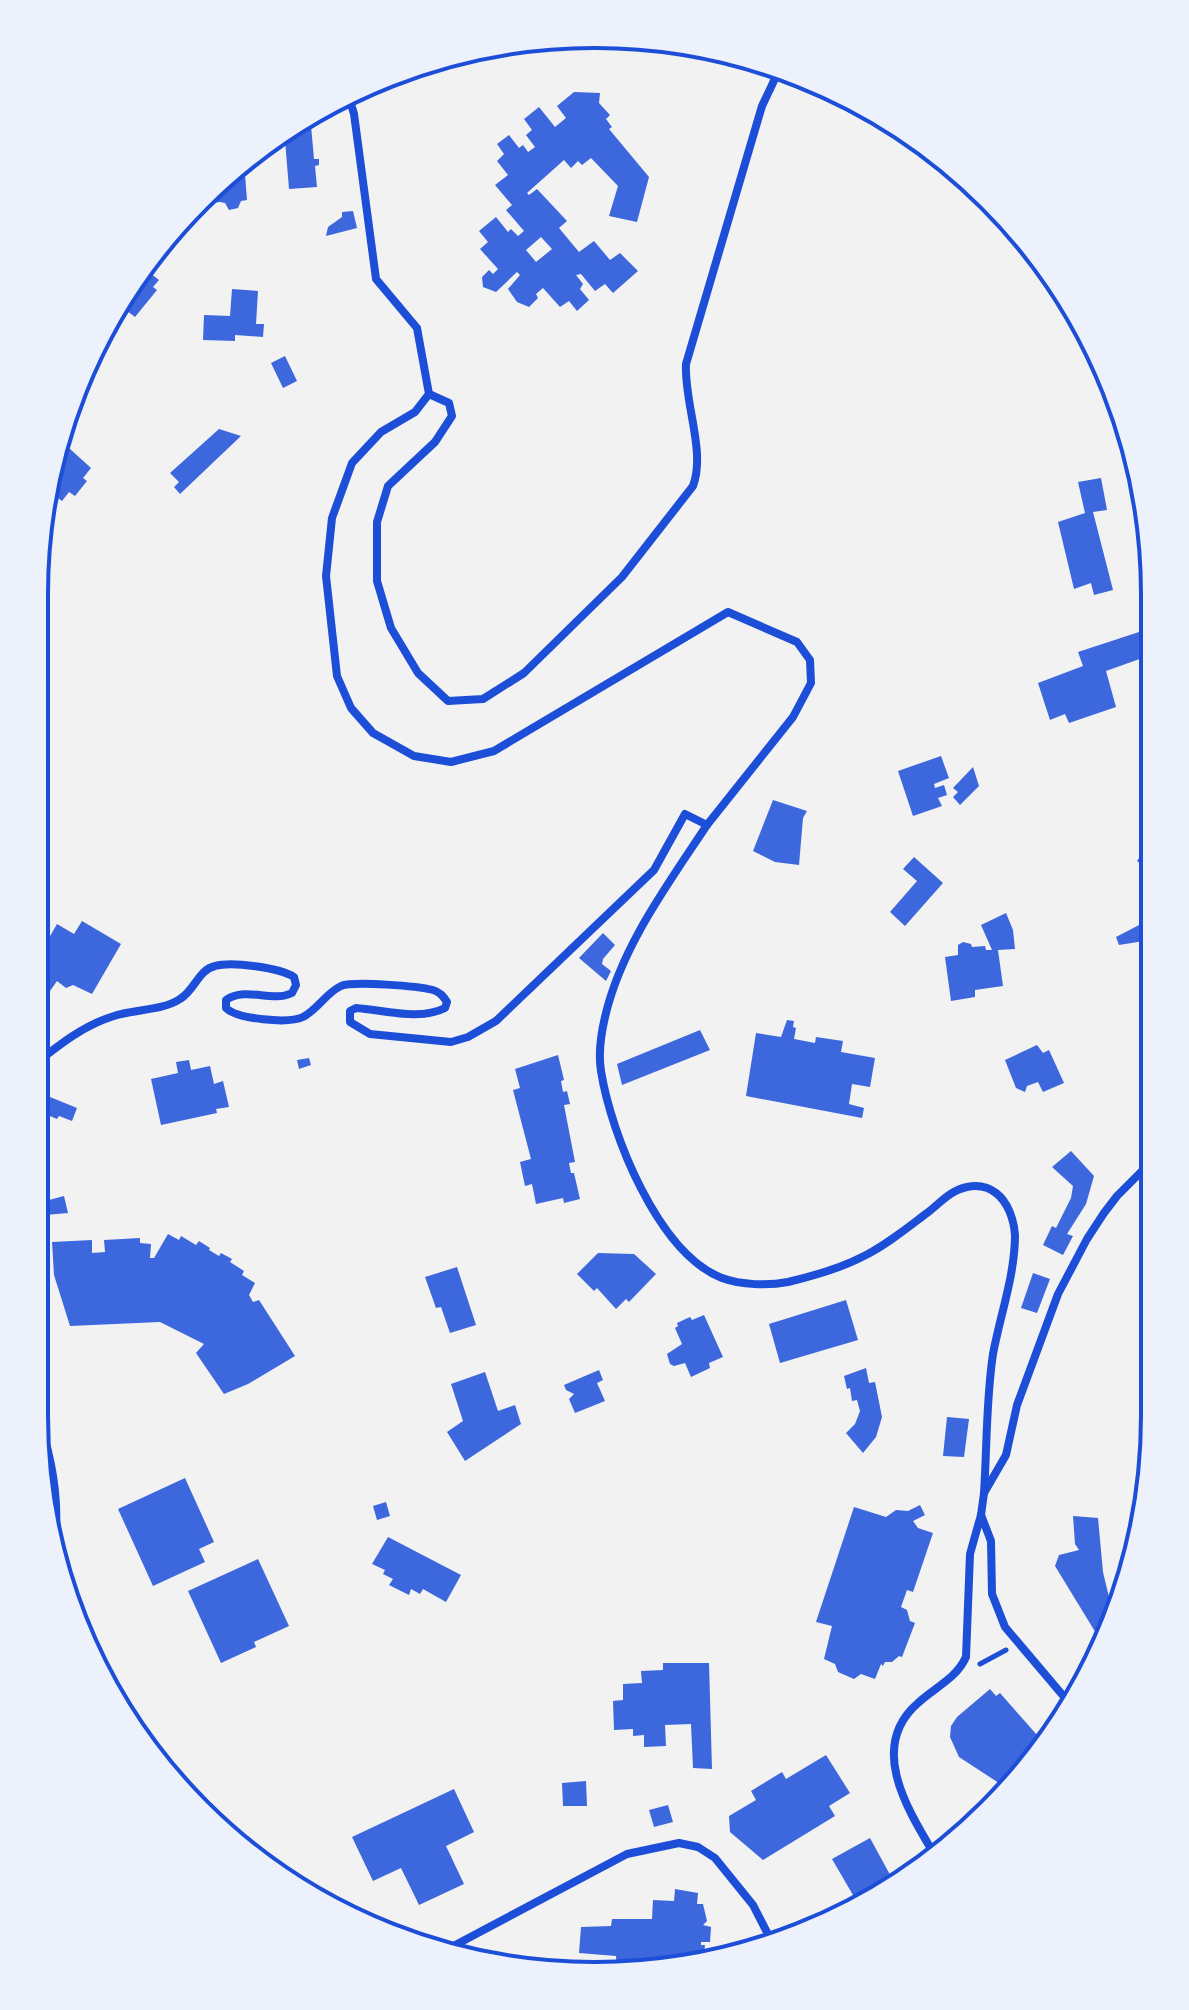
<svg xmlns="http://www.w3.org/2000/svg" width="1189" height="2010" font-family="'Alegreya Sans',sans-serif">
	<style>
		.building { fill: #3d67dc; fill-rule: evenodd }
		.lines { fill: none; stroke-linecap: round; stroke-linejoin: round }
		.path { stroke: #1d4ed8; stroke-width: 5 }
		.minor { stroke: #1d4ed8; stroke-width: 8 }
		.rim { fill: none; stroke: #1d4ed8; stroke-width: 4 }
	</style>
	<rect width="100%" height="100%" fill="#f2f2f2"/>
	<g class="building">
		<path d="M574 92 600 93 599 103 610 115 606 119 612 127 609 129 649 177 637 222 609 216 618 186 591 158 582 165 578 161 571 168 564 160 527 193 529 195 537 189 567 221 559 228 579 252 594 241 610 260 620 253 638 271 613 293 605 284 595 291 581 274 576 275 583 284 580 289 589 300 577 311 569 301 560 307 543 288 536 294 538 298 529 307 517 302 508 289 520 275 517 272 496 292 483 287 482 277 489 270 493 274 498 269 480 249 488 242 479 231 496 217 508 232 511 229 518 236 524 231 506 210 512 205 495 185 508 175 497 161 504 154 497 144 509 135 519 148 523 145 528 152 535 147 526 135 532 130 524 119 539 107 555 127 566 118 557 106ZM541 237 552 249 536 262 526 250Z"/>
		<polygon points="310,114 314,159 319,159 319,165 315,166 317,187 289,189 284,128"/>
		<polygon points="244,161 247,200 241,201 238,208 229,210 225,203 220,202 193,205"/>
		<polygon points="353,211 357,228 326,236 328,227 342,217 342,212"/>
		<polygon points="142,267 159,280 153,287 157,290 135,317 118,304 129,283"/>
		<polygon points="232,289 258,291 256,324 264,324 263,337 235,335 235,341 203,340 204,315 230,316"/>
		<polygon points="285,356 297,381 283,388 271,363"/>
		<polygon points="219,429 241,436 180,494 174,487 179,482 170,473"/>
		<polygon points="59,439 91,468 83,478 87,481 75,496 69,492 62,501 48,491"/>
		<polygon points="1101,478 1107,510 1093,512 1113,590 1094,595 1091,583 1074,589 1058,522 1085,513 1078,482"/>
		<polygon points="1139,632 1148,656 1106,671 1116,707 1069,723 1065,714 1050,720 1038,683 1083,666 1078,652"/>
		<polygon points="941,756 949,778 934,784 935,788 944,785 947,795 938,798 942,806 913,816 898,771"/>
		<polygon points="973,767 979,786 960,805 953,797 958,792 953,788"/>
		<polygon points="773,800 807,811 803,818 799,865 775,862 753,851"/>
		<polygon points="1152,839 1154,840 1154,882 1141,873 1145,867 1137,861"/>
		<polygon points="914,857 943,883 905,926 890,912 917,881 903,869"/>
		<polygon points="1006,913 1013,930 1015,949 998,950 1003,986 975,990 975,997 951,1001 945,957 958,955 958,945 963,942 971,944 972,947 985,946 986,950 992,950 981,925"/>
		<polygon points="82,921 121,944 92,994 73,985 66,988 57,981 50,991 46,988 40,970 35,966 35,962 57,924 74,934"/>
		<polygon points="1141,924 1144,941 1119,945 1116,937"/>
		<polygon points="603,933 615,945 603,959 602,964 611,971 606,981 579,958"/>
		<polygon points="787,1020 794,1021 793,1027 796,1028 794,1039 815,1043 816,1037 843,1041 841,1052 875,1058 870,1087 852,1084 849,1104 864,1108 862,1118 746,1096 756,1033 781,1037"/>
		<polygon points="700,1030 710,1050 622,1085 617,1064"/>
		<polygon points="1037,1045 1043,1053 1049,1050 1064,1083 1043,1092 1038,1082 1027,1086 1025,1092 1016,1088 1005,1060"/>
		<polygon points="558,1055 564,1080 561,1081 563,1092 567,1091 570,1104 564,1105 575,1162 569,1163 571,1173 574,1173 580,1199 564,1203 563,1198 536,1204 532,1184 525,1186 520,1162 531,1159 513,1090 520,1088 515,1069"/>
		<polygon points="309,1058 311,1065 299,1069 297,1060"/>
		<polygon points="189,1060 191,1070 210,1066 214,1084 223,1081 229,1107 216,1109 217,1113 161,1125 151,1079 178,1073 176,1062"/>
		<polygon points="50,1097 77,1108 72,1121 59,1116 57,1119 45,1114 46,1110 44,1109"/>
		<polygon points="1071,1151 1094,1176 1086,1204 1067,1234 1073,1236 1063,1255 1043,1245 1052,1226 1056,1228 1071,1198 1073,1186 1052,1167"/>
		<polygon points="34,1174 49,1200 64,1196 68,1213 34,1216"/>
		<polygon points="168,1234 179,1240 181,1236 196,1245 199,1241 210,1248 209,1250 219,1256 221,1253 232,1259 230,1262 244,1271 242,1275 255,1283 249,1295 253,1302 259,1300 295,1356 248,1384 224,1394 196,1353 204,1344 160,1322 70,1326 54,1275 52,1242 92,1240 92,1253 105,1252 104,1240 140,1238 140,1243 151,1244 150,1258 154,1258"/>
		<polygon points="598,1253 634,1254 656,1274 629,1302 626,1299 616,1309 597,1288 594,1291 577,1274"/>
		<polygon points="457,1267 476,1325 450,1333 441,1307 436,1308 425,1277"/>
		<polygon points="1033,1273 1050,1279 1037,1313 1021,1308"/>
		<polygon points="846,1300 858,1340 780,1363 769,1324"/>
		<polygon points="704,1315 723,1357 709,1363 710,1368 691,1377 685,1363 674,1366 670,1364 667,1354 682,1344 675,1328 678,1326 677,1323 690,1317 692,1320"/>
		<polygon points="866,1368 869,1383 875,1382 882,1417 876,1437 863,1453 846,1433 855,1424 860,1411 857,1400 852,1401 850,1388 847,1389 844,1376"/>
		<polygon points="599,1370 603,1380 597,1383 605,1401 575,1413 569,1399 574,1394 566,1390 564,1385"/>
		<polygon points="485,1372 498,1411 515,1405 521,1424 465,1461 447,1432 463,1421 451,1384"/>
		<polygon points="947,1417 969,1419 964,1457 943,1456"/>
		<polygon points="185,1478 214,1542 199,1549 205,1562 153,1586 118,1509"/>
		<polygon points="386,1502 390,1516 377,1520 373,1506"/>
		<polygon points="920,1505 925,1515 913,1521 918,1528 933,1533 913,1592 907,1590 901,1607 907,1610 910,1621 915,1623 902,1657 899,1656 892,1662 885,1662 883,1666 881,1664 875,1679 861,1674 854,1679 838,1672 835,1664 824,1659 832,1626 816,1622 854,1507 886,1517 896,1510 908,1511"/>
		<polygon points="1073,1516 1098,1518 1103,1572 1114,1618 1102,1643 1055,1566 1059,1555 1079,1550 1075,1544"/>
		<polygon points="388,1537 461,1575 446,1602 423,1589 420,1594 411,1589 409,1595 389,1585 393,1579 383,1574 385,1570 372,1564"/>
		<polygon points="258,1559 289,1626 254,1642 256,1647 221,1663 188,1591"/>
		<polygon points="663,1663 709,1663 712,1769 693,1768 691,1724 665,1725 666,1746 644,1747 644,1735 633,1736 633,1729 614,1730 613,1701 623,1700 623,1684 642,1683 641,1671 663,1670"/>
		<polygon points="990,1689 996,1696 1000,1693 1045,1744 1005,1787 959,1757 950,1737 951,1726 957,1717"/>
		<polygon points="826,1755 850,1793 829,1806 835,1816 763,1860 730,1832 729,1816 756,1800 751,1791 782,1772 786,1779"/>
		<polygon points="586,1781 587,1806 563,1806 562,1783"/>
		<polygon points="454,1789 474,1832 446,1846 464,1884 419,1905 401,1868 373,1881 352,1837"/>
		<polygon points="668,1805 673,1822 654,1827 649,1810"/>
		<polygon points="870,1838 894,1882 857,1902 832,1859"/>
		<polygon points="675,1889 698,1893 697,1904 703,1904 707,1921 703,1925 711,1927 710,1942 701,1942 701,1945 705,1945 704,1954 699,1959 617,1972 616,1956 579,1953 581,1927 611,1926 612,1919 652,1919 653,1900 674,1901"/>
	</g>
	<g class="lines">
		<polyline class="path" points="980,1664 1006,1650"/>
		<g class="minor">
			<polyline points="348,94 354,114 376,279 417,328 429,394 415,412 381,432 352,463 332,518 326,576 337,676 351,708 373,733 414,756 451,762 494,751 728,612 797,642 810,660 811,683 793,717 707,825"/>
			<path d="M429 394 449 403 452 416 435 442 388 486 377 522V581L391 628 418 673 448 701 483 699 524 673 622 577 693 486C706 451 684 403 686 364L762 106 780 68"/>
			<path d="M35 1064C59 1045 84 1025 114 1016 135 1009 162 1011 180 999 195 990 198 970 215 966 232 961 280 968 294 977L296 985 292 993C271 1003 247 986 226 1000V1008C237 1019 288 1024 303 1017 318 1009 326 993 341 986 354 981 418 986 433 990 440 992 443 996 447 1002L445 1008C419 1021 384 1010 356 1008L350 1011V1022L370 1034 451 1042 468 1037 496 1021 654 870 685 814 707 825C668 884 621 947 605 1017 601 1034 598 1053 601 1071 611 1134 658 1253 722 1278 741 1285 768 1286 788 1282 813 1276 839 1269 862 1257 885 1246 907 1228 927 1213 940 1203 951 1190 967 1187 977 1185 987 1186 996 1193 1008 1202 1014 1220 1015 1235 1015 1275 1000 1316 993 1354 986 1400 987 1447 984 1493"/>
			<path d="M34 1407C51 1451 60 1495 55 1542"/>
			<polyline points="981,1515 991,1541 992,1594 1005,1627 1071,1705"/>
			<path d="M937 1859C910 1813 866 1748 918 1703 935 1687 956 1679 966 1657L970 1554 981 1515 984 1493 1006 1455 1017 1405 1058 1294 1087 1239 1104 1213 1117 1196 1154 1159"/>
			<polyline points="444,1951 627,1854 679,1843 698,1847 715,1858 753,1905 774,1946"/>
		</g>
	</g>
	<path d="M0 0H1189V2010H0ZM594 48H595A546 546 0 0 1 1141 594V1416A546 546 0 0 1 595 1962H594A546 546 0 0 1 48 1416V594A546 546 0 0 1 594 48Z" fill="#edf1fc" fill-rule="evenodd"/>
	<path class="rim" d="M594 48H595A546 546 0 0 1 1141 594V1416A546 546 0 0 1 595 1962H594A546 546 0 0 1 48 1416V594A546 546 0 0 1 594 48Z"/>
</svg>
